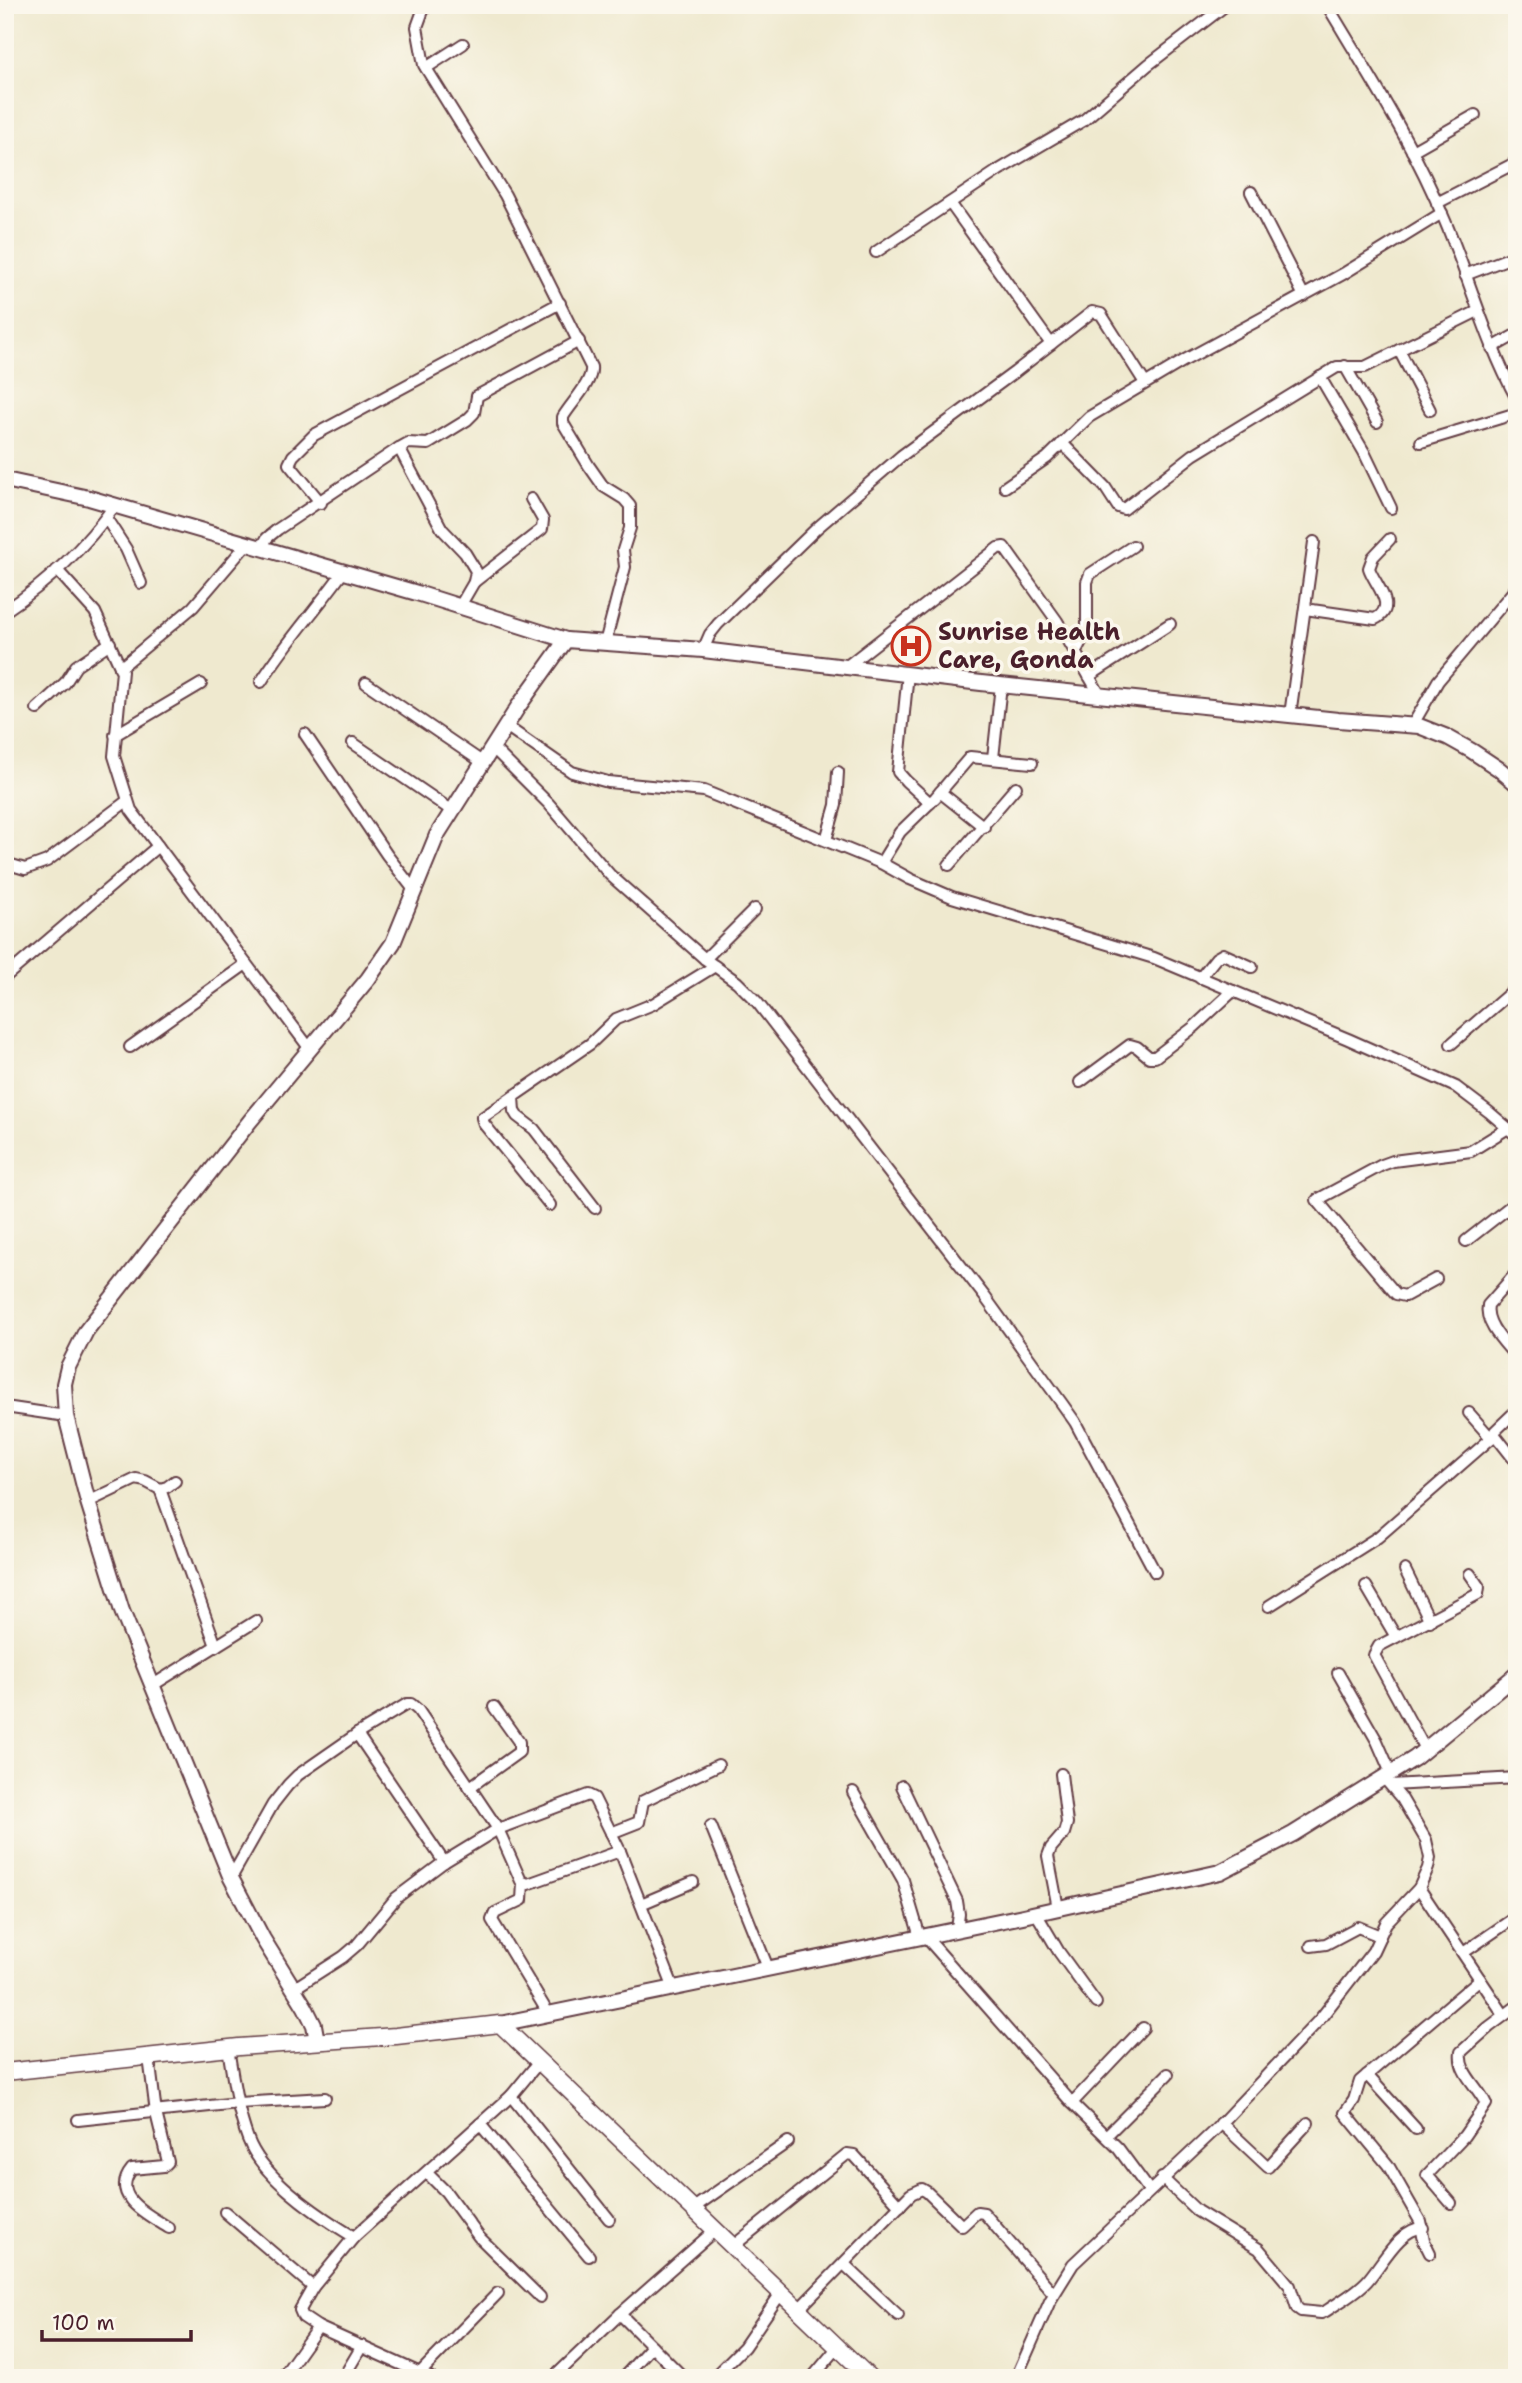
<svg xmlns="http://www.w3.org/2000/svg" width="1522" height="2383" font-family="'Shantell Sans',sans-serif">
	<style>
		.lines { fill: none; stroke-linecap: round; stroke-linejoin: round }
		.minor-casing { stroke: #633d44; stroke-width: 14 }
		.major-casing { stroke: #633d44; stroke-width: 18 }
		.highway-casing { stroke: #633d44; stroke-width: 19 }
		.minor { stroke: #fff; stroke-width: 10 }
		.major { stroke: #fff; stroke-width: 14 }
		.highway { stroke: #fff; stroke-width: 16 }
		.labels { text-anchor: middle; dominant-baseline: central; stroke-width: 7; stroke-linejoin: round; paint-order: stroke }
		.poi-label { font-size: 24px; font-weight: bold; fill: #4a1f2b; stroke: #fbf7ec; text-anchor: start }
	</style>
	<rect width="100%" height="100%" fill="#fbf7ec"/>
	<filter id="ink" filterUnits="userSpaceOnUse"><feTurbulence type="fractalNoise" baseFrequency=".0143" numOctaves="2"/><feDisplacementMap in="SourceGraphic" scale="14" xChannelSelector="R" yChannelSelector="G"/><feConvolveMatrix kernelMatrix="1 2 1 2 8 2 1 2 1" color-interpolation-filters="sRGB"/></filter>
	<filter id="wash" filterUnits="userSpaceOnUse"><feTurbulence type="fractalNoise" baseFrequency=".00686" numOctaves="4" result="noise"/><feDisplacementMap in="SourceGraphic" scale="28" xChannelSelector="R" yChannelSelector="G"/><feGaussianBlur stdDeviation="1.57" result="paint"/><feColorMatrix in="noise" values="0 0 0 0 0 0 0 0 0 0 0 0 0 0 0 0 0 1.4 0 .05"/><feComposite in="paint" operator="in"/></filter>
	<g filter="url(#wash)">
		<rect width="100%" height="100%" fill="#efe9cf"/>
	</g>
	<g filter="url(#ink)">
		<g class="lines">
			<defs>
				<g id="minor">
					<path d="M425 5 417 27 424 65 505 195 591 367C593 382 571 403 563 417V423L589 466 603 486 624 499 630 506V528L623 550 625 567 605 643"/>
					<path d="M1327 5C1369 75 1414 145 1445 221 1470 280 1486 342 1517 399"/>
					<polyline points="426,68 463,44"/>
					<polyline points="1412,151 1475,115"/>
					<polyline points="1251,192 1304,296"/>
					<polyline points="950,203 1051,344"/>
					<polyline points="1437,203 1517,162"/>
					<polyline points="876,252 999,170 1084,120 1148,65 1226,5"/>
					<polyline points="1465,275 1517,255"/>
					<polyline points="1492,348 1517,334"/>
					<polyline points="1399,350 1430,410"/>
					<polyline points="1345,366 1377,422"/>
					<polyline points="1320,377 1364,452 1391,508"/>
					<polyline points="1421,442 1517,413"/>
					<polyline points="1062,443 1105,487 1118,507 1124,509 1193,455 1337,367 1365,367 1478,311"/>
					<polyline points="399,448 442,529 465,553 476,571 474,582 460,606"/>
					<polyline points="1005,487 1047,458 1089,417 1185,360 1343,274 1442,213"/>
					<polyline points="321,503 289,464 293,456 314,435 560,303"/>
					<polyline points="106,518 126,549 141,583"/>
					<polyline points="261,549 267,538 278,529 399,448 408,443 428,444 467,420 474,413 477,396 579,341"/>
					<polyline points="57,570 95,612 122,671 114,756 131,810 310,1049"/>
					<polyline points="474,582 542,529 543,520 531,499"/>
					<path d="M1305 609 1375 619C1399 607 1374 584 1369 568L1373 557 1390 539"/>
					<path d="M5 611C47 583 86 546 115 505"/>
					<polyline points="703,650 710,634 718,624 817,528 901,456 1015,372 1092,312 1101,314 1145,383"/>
					<polyline points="1075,653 1087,630 1087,582 1090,574 1133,546"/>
					<polyline points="847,666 998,548 1004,547 1057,621 1100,695"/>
					<polyline points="120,668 193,607 246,545"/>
					<polyline points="908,673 898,772 906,781 930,803"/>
					<polyline points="1089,676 1170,624"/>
					<path d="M261 682C286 642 316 610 343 572"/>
					<polyline points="366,683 482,762"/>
					<polyline points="37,709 65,683 76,666 110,643"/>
					<polyline points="1290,715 1314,542"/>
					<polyline points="506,726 572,772 608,782 704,791 881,863 910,879 952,897 1154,958 1348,1039 1456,1087 1489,1112 1517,1136"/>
					<polyline points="1412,726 1438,681 1517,587"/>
					<polyline points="305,734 387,855 414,890"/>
					<polyline points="115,735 201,684"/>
					<polyline points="353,743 451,810"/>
					<polyline points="492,747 549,804 610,875 705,959 737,982 757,1002 985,1297 1063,1405 1075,1422 1155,1572"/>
					<polyline points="993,758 1001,685"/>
					<polyline points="940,792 984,827"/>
					<polyline points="826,840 836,805 838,772"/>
					<polyline points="5,863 25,869 47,861 127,801"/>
					<polyline points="881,863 900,832 935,798 970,757 1032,763"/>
					<polyline points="949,865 1016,787"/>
					<polyline points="705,959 755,909"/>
					<polyline points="5,977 158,846"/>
					<polyline points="1200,978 1216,958 1223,954 1252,967"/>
					<polyline points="1451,1044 1517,987"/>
					<polyline points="130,1047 246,964"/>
					<polyline points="1080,1082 1130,1045 1137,1047 1149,1057 1155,1057 1194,1027 1233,991"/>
					<polyline points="513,1097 514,1111 517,1116 534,1129 595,1208"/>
					<polyline points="550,1205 484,1124 482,1118 590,1044 616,1019 653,1004 715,966"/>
					<polyline points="1466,1241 1512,1205 1517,1204"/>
					<path d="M1517 1272 1488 1305C1484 1324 1506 1344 1517 1358"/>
					<polyline points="1436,1279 1405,1296 1396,1294 1317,1200 1382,1165 1393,1161 1471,1151 1508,1128"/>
					<polyline points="5,1407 66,1416"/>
					<polyline points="1517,1410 1495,1431 1495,1435 1517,1463"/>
					<polyline points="1469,1413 1491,1438"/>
					<polyline points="160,1489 216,1646"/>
					<polyline points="88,1502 136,1479 145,1481 160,1489 167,1487 175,1481"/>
					<polyline points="1405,1570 1430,1621"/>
					<polyline points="1366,1586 1396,1637"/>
					<polyline points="1269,1606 1378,1537 1495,1435"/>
					<polyline points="1338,1673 1377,1741 1391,1773"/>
					<polyline points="153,1685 256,1621"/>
					<polyline points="357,1734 444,1862"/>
					<polyline points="1425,1749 1374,1655 1379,1646 1478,1594 1479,1587 1470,1574"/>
					<polyline points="1391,1785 1517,1778"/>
					<polyline points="902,1786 957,1901 959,1914 957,1929"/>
					<polyline points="470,1787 519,1752 519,1742 494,1707"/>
					<polyline points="853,1792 903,1880 920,1937"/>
					<polyline points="711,1826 768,1968"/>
					<polyline points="611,1833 639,1822 643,1801 718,1765"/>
					<polyline points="231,1878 273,1804 288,1785 298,1775 357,1734 407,1704 411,1704 418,1710 498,1829 588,1795 594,1798 620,1851 674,1989"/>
					<polyline points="523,1883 522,1900 495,1913 492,1920 548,2013"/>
					<polyline points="1419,1888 1504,2015"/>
					<polyline points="641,1904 693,1882"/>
					<polyline points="1058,1908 1048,1856 1051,1848 1064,1833 1067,1823 1061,1774"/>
					<polyline points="1036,1913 1059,1952 1096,2003"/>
					<polyline points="925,1936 1072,2103 1118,2148 1149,2190"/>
					<polyline points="1311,1946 1326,1944 1358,1927 1380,1936"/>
					<polyline points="1463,1953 1517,1916"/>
					<polyline points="293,1989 343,1957 357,1945 396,1898 444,1862 498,1829 521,1881 528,1884 620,1851"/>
					<path d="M228 2048C233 2078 237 2110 248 2139 263 2179 319 2216 354 2237"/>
					<path d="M149 2057 156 2113 168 2162 164 2166 132 2169C109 2197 149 2215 169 2228"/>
					<polyline points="1367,2075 1416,2129"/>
					<polyline points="511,2096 609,2219"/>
					<polyline points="1072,2103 1143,2028"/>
					<polyline points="78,2120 238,2103 325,2098"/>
					<polyline points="1221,2123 1268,2167 1308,2123"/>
					<polyline points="480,2124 589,2256"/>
					<polyline points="1107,2135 1168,2074"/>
					<polyline points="427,2173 446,2192 479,2237 540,2297"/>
					<path d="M1162 2178 1197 2211 1259 2249 1290 2286 1297 2308 1301 2311 1321 2313 1326 2311C1339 2302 1356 2293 1367 2281 1381 2266 1400 2227 1423 2228"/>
					<path d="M1451 2203 1427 2175 1464 2136 1486 2104C1478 2086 1458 2073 1461 2052L1489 2027 1517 2006"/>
					<polyline points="692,2209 788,2142"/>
					<polyline points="225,2212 313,2287"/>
					<polyline points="732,2247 847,2154 854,2155 900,2206"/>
					<polyline points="1430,2253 1424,2241 1420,2221 1388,2165 1345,2113 1354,2100 1360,2081 1480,1979"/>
					<polyline points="844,2264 898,2315"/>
					<polyline points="798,2310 911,2194 922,2189 927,2192 962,2226 977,2212 984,2213 1054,2294"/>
					<polyline points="620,2314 684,2378"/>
					<polyline points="420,2373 498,2293"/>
					<polyline points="282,2378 318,2327"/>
					<polyline points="343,2378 362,2346"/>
					<polyline points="431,2378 318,2327 303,2317 300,2310 313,2287 354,2237 511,2096 539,2062"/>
					<polyline points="553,2378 620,2314 714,2231"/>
					<polyline points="623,2378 652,2346"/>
					<polyline points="713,2378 744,2347 781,2293"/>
					<polyline points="812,2378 838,2347"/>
					<polyline points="1016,2378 1050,2301 1073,2264 1216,2129 1320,2019 1373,1951 1386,1923 1419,1888 1428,1868 1430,1858 1426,1840 1402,1799 1384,1778"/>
				</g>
				<g id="major">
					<polyline points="5,480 89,498 417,593 566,640 703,650 981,683 1338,720 1419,726 1447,737 1472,751 1499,769 1517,784"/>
					<polyline points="500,2024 1023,1916 1220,1872 1293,1834 1415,1758 1517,1674"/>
					<polyline points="317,2041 314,2025 305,2007 263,1939 231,1878 122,1611 88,1502 66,1416 64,1384 68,1367 86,1331 250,1121 368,979 393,943 437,835 518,707 566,640"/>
				</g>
				<polyline id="highway" points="5,2072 239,2047 396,2036 500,2024 870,2378"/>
			</defs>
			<use href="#minor" class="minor-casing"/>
			<use href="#major" class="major-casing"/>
			<use href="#highway" class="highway-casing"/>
			<use href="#minor" class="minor"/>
			<use href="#major" class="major"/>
			<use href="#highway" class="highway"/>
		</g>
	</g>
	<defs>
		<symbol id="hospital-ring" viewBox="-11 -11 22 22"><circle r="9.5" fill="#fbf7ec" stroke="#c8321e" stroke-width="1.5"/><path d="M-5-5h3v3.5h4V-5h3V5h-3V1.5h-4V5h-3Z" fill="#c8321e"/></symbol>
	</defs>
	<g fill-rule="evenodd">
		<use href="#hospital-ring" x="889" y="624" width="44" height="44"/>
	</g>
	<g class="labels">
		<g class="poi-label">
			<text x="938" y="632">Sunrise Health<tspan x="938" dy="28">Care, Gonda</tspan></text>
		</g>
	</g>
	<rect width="1522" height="2383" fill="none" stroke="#fbf7ec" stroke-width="28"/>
	<path d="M42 2330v10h149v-10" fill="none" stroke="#4a1f2b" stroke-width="3.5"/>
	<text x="52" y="2330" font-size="21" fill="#4a1f2b" stroke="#fbf7ec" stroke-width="5" paint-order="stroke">100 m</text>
</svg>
